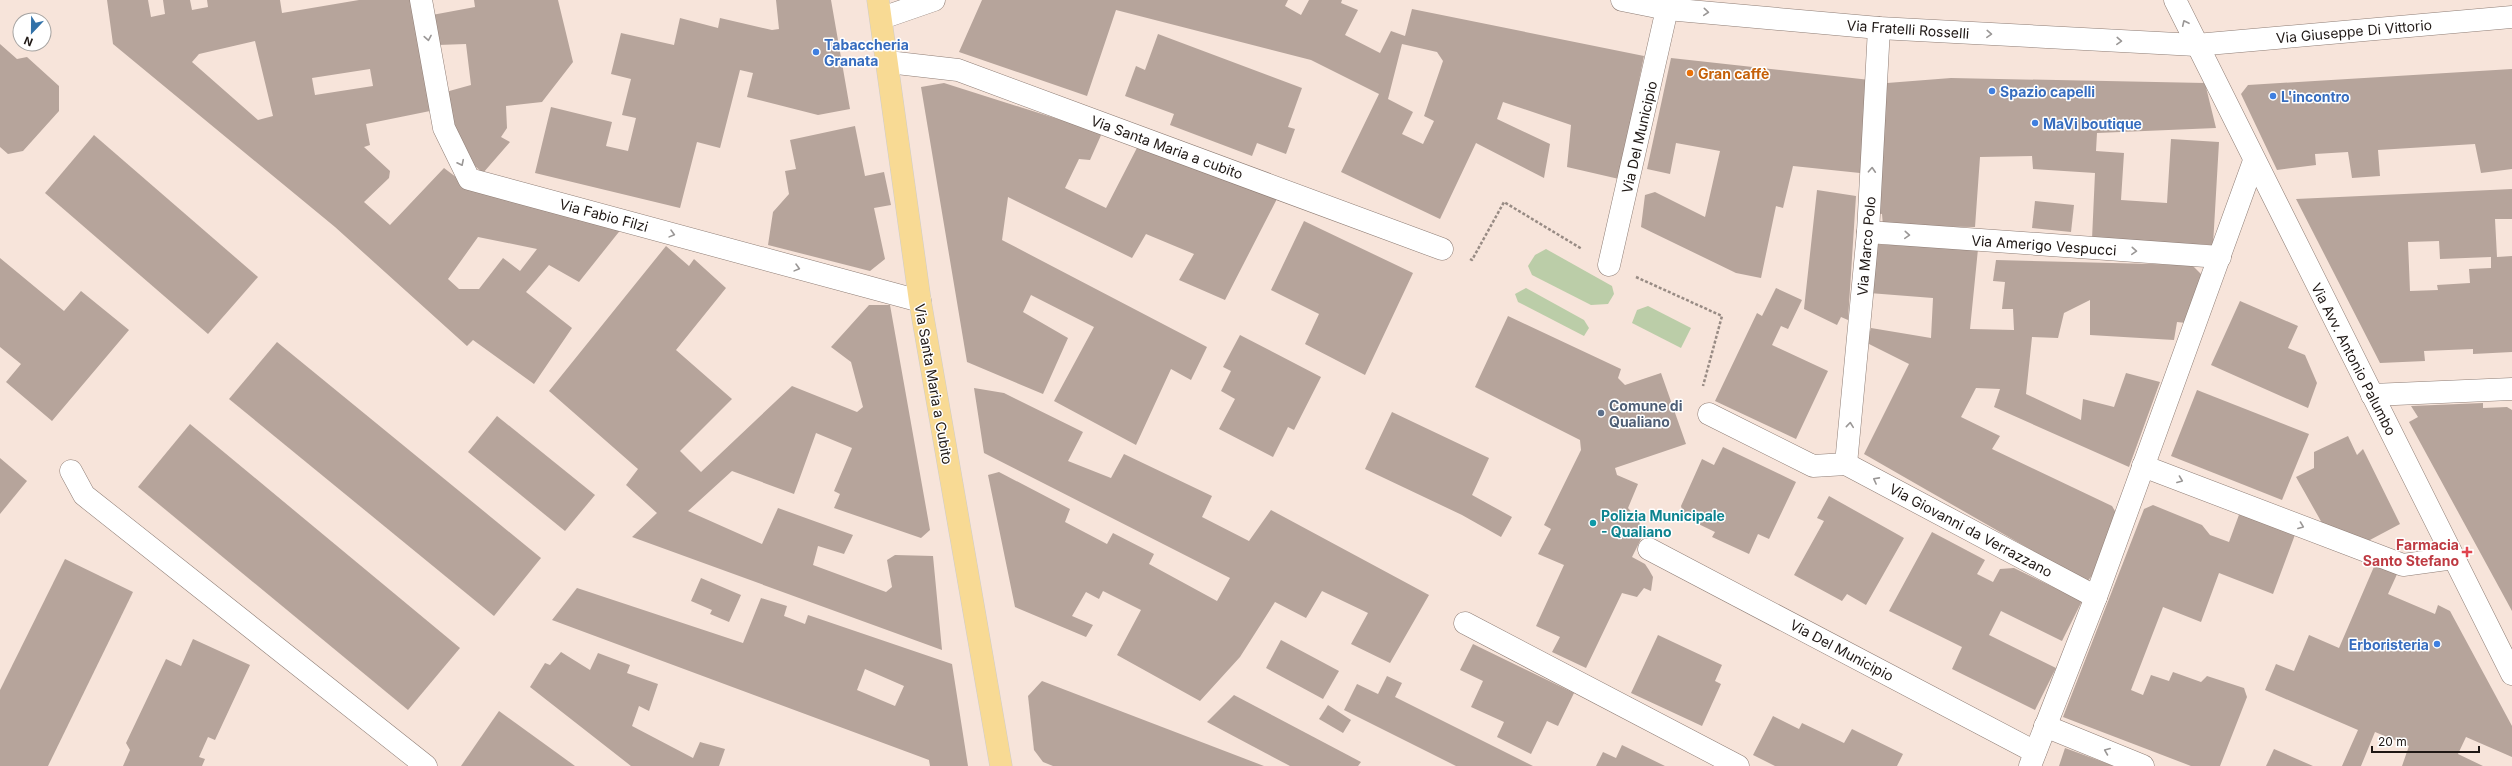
<svg xmlns="http://www.w3.org/2000/svg" width="2512" height="766" font-family="Inter,sans-serif">
	<style>
		.green { fill: #bbcda8 }
		.building { fill: #b6a49b; fill-rule: evenodd }
		.lines { fill: none; stroke-linecap: round; stroke-linejoin: round }
		.minor-casing { stroke: #8e7d75; stroke-width: 23 }
		.major-casing { stroke: #cecccc; stroke-width: 23 }
		.path { stroke: #988b84; stroke-width: 2.5; stroke-dasharray: 3 2; stroke-linecap: butt }
		.minor { stroke: #fff; stroke-width: 22 }
		.major { stroke: #f8da94; stroke-width: 22 }
		.oneway { stroke: #9a9796 }
		.shop-dot { fill: #3f7fe0; stroke: #fff; stroke-width: 1.5 }
		.food-dot { fill: #e8710a; stroke: #fff; stroke-width: 1.5 }
		.service-dot { fill: #5c6f8a; stroke: #fff; stroke-width: 1.5 }
		.culture-dot { fill: #0f9aa8; stroke: #fff; stroke-width: 1.5 }
		.health-dot { fill: #e0444e; stroke: #fff; stroke-width: 1.5 }
		.labels { text-anchor: middle; dominant-baseline: central; stroke-width: 3; stroke-linejoin: round; paint-order: stroke }
		.street-label { font-size: 14px; fill: #1f1815; stroke: #fff }
		.shop-label { font-size: 14px; font-weight: bold; fill: #366cbe; stroke: #fff; text-anchor: start }
		.food-label { font-size: 14px; font-weight: bold; fill: #c56008; stroke: #fff; text-anchor: start }
		.service-label { font-size: 14px; font-weight: bold; fill: #4e5e75; stroke: #fff; text-anchor: start }
		.culture-label { font-size: 14px; font-weight: bold; fill: #0d838f; stroke: #fff; text-anchor: start }
		.health-label { font-size: 14px; font-weight: bold; fill: #be3a42; stroke: #fff; text-anchor: end }
	</style>
	<rect width="100%" height="100%" fill="#f7e4da"/>
	<g class="green">
		<polygon points="1546,249 1612,286 1614,294 1608,304 1591,305 1532,275 1528,266 1535,255"/>
		<polygon points="1526,288 1584,320 1589,328 1584,336 1518,302 1515,294"/>
		<polygon points="1648,306 1691,328 1681,348 1632,323 1637,310"/>
	</g>
	<g class="building">
		<path d="M107 0H148L151 17 165 14 163 0H190L192 10 208 7 207 0H280L282 13 359 0H410L430 111 366 124 370 145 364 147 390 171 389 178 364 202 390 225 444 168 473 190 622 228 579 282 549 265 526 292 572 328 534 384 473 340 467 346 335 227 113 44ZM255 41 273 116 258 120 192 62 199 54ZM370 69 373 86 315 95 312 78ZM478 237 537 249 520 271 503 258 479 289H459L448 279Z"/>
		<polygon points="474,0 558,0 573,62 542,102 506,106 507,128 501,137 510,142 483,173 462,155 442,93 471,85 466,44 438,45 432,15 475,7"/>
		<polygon points="776,0 831,0 850,109 818,115 747,97 753,73 740,70 720,148 697,142 680,208 535,173 551,107 612,122 606,146 628,151 636,118 622,115 631,79 611,74 621,33 674,45 680,18 718,28 720,18 772,30 779,29"/>
		<path d="M982 0H1288L1285 6 1301 15 1309 0H1342L1341 3 1358 10 1345 35 1380 53 1391 31 1405 36 1412 9 1644 56 1619 179 1567 167 1571 125 1503 102 1497 119 1550 144 1544 178 1476 143 1440 219 1341 172 1379 94 1311 60 1116 10 1087 96 959 52ZM1402 44 1437 52 1443 61 1424 116 1434 121 1423 144 1402 134 1413 112 1388 99Z"/>
		<polygon points="1158,34 1302,88 1288,127 1295,129 1286,154 1257,143 1252,156 1170,125 1174,114 1125,96 1136,66 1145,70"/>
		<polygon points="0,44 17,59 27,57 59,86 59,111 23,151 8,154 0,147"/>
		<polygon points="1671,58 1870,80 1860,173 1793,166 1783,208 1776,206 1761,278 1736,273 1641,227 1645,195 1655,192 1705,217 1720,151 1676,143 1670,174 1647,169"/>
		<polygon points="2512,69 2512,169 2481,173 2475,144 2378,150 2380,176 2352,178 2348,152 2315,154 2316,165 2277,170 2241,94 2248,85"/>
		<polygon points="1951,78 2205,83 2216,128 2097,133 2096,151 2124,153 2121,200 2167,203 2171,139 2219,142 2213,245 2092,239 2095,173 2033,169 2032,156 1980,157 1975,227 1883,226 1882,214 1876,213 1887,83"/>
		<polygon points="944,83 1102,133 1090,160 1079,159 1065,188 1106,208 1140,142 1280,193 1225,300 1179,280 1194,254 1146,234 1132,258 1008,197 1002,240 1207,347 1191,380 1171,369 1136,445 1054,401 1094,327 1031,295 1023,312 1068,338 1043,394 967,362 921,87"/>
		<polygon points="855,126 865,176 884,172 891,205 874,208 885,259 870,271 768,245 773,212 789,194 785,171 796,169 790,140"/>
		<polygon points="94,135 258,277 208,334 45,193"/>
		<path d="M2512 189V219H2495L2497 257 2512 256V352L2473 354V349L2424 351 2425 361 2380 363 2296 199ZM2439 241 2440 259 2491 257V268L2469 269 2470 283 2437 285 2438 290 2410 291 2408 242Z"/>
		<polygon points="1817,190 1856,196 1848,320 1841,317 1837,325 1804,309"/>
		<polygon points="2035,201 2074,205 2071,232 2032,228"/>
		<polygon points="1304,221 1413,273 1365,375 1305,344 1319,314 1271,290"/>
		<polygon points="1873,244 1978,249 1970,329 2014,330 2013,309 2002,309 2005,282 1993,281 1996,260 2192,265 2202,275 2186,323 2177,322 2174,340 2090,335 2090,300 2064,313 2058,338 2032,337 2026,394 2081,420 2083,399 2114,407 2126,373 2160,382 2129,467 1994,407 2000,389 1976,388 1961,417 2000,436 1992,449 2112,506 2118,516 2094,573 2087,582 1864,454 1909,364 1867,343 1871,328 1931,338 1933,298 1869,293"/>
		<polygon points="666,246 689,266 694,259 726,288 676,350 732,399 680,451 701,472 792,386 857,412 863,407 851,362 831,347 869,305 890,305 930,530 921,538 834,508 840,494 834,491 852,448 816,433 794,494 732,471 688,511 762,544 778,508 853,535 844,554 818,546 813,565 886,592 892,587 887,560 895,555 933,556 942,650 632,537 657,513 626,485 638,469 549,391"/>
		<polygon points="0,258 64,311 81,291 129,330 52,421 6,382 21,364 0,347"/>
		<polygon points="1776,288 1802,300 1788,329 1781,326 1772,345 1828,371 1796,439 1715,401 1757,313 1762,316"/>
		<polygon points="2240,301 2298,326 2288,348 2305,355 2317,383 2308,408 2211,365"/>
		<polygon points="1508,316 1621,369 1618,378 1625,385 1661,373 1686,444 1615,468 1617,475 1638,484 1628,508 1639,521 1643,535 1632,557 1645,564 1649,570 1653,577 1651,591 1644,588 1637,597 1622,593 1586,668 1552,652 1560,637 1536,626 1564,565 1538,554 1551,529 1544,525 1581,450 1580,440 1475,387"/>
		<polygon points="1240,335 1321,377 1294,430 1288,427 1273,457 1219,429 1235,399 1221,391 1231,371 1223,367"/>
		<polygon points="277,342 541,558 494,616 229,399"/>
		<polygon points="974,388 1004,393 1083,432 1068,461 1111,478 1124,454 1212,496 1202,517 1249,541 1271,510 1429,595 1390,663 1351,644 1368,613 1322,591 1306,618 1275,602 1240,657 1200,701 1117,655 1141,610 1103,591 1099,599 1086,592 1072,616 1093,625 1086,637 1015,607 988,475 999,472 1070,509 1065,522 1107,544 1113,533 1154,554 1149,564 1217,601 1230,578 984,453"/>
		<polygon points="2197,390 2309,434 2282,500 2171,456"/>
		<polygon points="2483,403 2483,408 2507,407 2512,410 2512,611 2409,422 2418,417 2411,406"/>
		<polygon points="1392,412 1489,458 1472,495 1512,517 1501,537 1462,515 1365,469"/>
		<polygon points="497,416 595,495 565,531 468,452"/>
		<polygon points="190,424 460,648 408,710 138,487"/>
		<polygon points="2348,436 2357,455 2363,449 2400,524 2368,541 2322,523 2296,477 2314,468 2314,452"/>
		<polygon points="1723,447 1796,482 1769,539 1758,534 1749,554 1712,537 1715,532 1684,517 1681,506 1702,459 1714,465"/>
		<polygon points="0,458 27,481 0,514"/>
		<polygon points="1829,496 1904,538 1866,605 1847,594 1842,601 1794,575 1824,521 1817,518"/>
		<polygon points="2153,505 2202,525 2210,535 2229,542 2240,512 2296,532 2273,594 2219,573 2201,622 2163,607 2131,690 2143,695 2151,675 2169,681 2173,672 2201,682 2207,676 2244,688 2247,697 2220,766 2191,766 2063,717 2144,509"/>
		<polygon points="1932,532 1985,560 1977,574 1993,582 2000,569 2014,568 2082,601 2062,641 2001,611 1989,635 2056,668 2035,710 1952,669 1962,647 1889,611"/>
		<polygon points="65,559 133,592 48,766 0,766 0,690"/>
		<polygon points="2376,562 2398,572 2388,594 2435,614 2438,605 2450,611 2512,726 2512,757 2466,737 2458,754 2483,766 2402,766 2409,746 2375,732 2361,766 2342,766 2358,730 2265,690 2276,664 2294,671 2309,635 2339,648"/>
		<polygon points="701,578 741,595 729,622 710,614 712,610 691,601"/>
		<path d="M577 588 743 643 761 598 787 606 784 616 805 624 808 615 952 664 968 766H930L929 760 552 620ZM865 669 904 686 895 706 857 690Z"/>
		<polygon points="1658,635 1722,665 1715,681 1721,684 1702,726 1631,693"/>
		<polygon points="193,639 250,665 215,740 208,737 199,757 205,759 202,766 123,766 130,750 126,743 166,659 181,666"/>
		<polygon points="1281,640 1339,671 1323,699 1266,668"/>
		<polygon points="1473,644 1574,693 1558,726 1547,721 1531,754 1497,737 1504,722 1471,707 1483,681 1460,670"/>
		<polygon points="561,652 590,670 598,653 630,665 627,673 658,684 649,711 639,706 632,726 693,758 700,742 725,749 719,766 631,766 530,687 545,663 550,665"/>
		<polygon points="1387,676 1402,683 1395,697 1533,766 1456,766 1344,710 1357,684 1378,694"/>
		<polygon points="1042,681 1264,766 1053,766 1043,762 1034,750 1028,696"/>
		<polygon points="1234,695 1361,762 1358,766 1290,766 1207,722"/>
		<polygon points="1328,705 1351,720 1343,733 1319,719"/>
		<polygon points="499,711 575,766 461,766"/>
		<polygon points="1773,716 1799,729 1802,723 1844,743 1852,729 1903,754 1897,766 1775,766 1753,755"/>
		<polygon points="1622,745 1665,766 1596,766 1603,752 1616,758"/>
		<polygon points="2065,748 2114,766 2059,766"/>
		<polygon points="2274,749 2313,766 2266,766"/>
	</g>
	<g class="lines">
		<defs>
			<g id="minor">
				<polyline points="421,0 444,128 469,179 920,301"/>
				<polyline points="1622,0 1667,9 1879,28 2196,45 2512,17"/>
				<polyline points="2175,0 2512,674"/>
				<polyline points="882,18 934,0"/>
				<polyline points="888,62 958,70 1442,249"/>
				<polyline points="1868,232 2220,257"/>
				<polyline points="1609,265 1667,9"/>
				<polyline points="2372,395 2512,389"/>
				<polyline points="1709,414 1813,466 1846,464"/>
				<polyline points="1846,464 1868,232 1879,28"/>
				<polyline points="1846,464 2096,597"/>
				<polyline points="2143,466 2403,565 2454,558"/>
				<polyline points="71,471 84,495 426,766"/>
				<polyline points="1649,549 2035,752"/>
				<polyline points="1465,623 1738,766"/>
				<polyline points="2045,726 2143,766"/>
				<polyline points="2030,766 2096,597 2254,161"/>
			</g>
			<polyline id="major" points="878,0 920,301 1001,766"/>
		</defs>
		<use href="#minor" class="minor-casing"/>
		<use href="#major" class="major-casing"/>
		<g class="path">
			<polyline points="1470,259 1472,260 1504,202 1582,249"/>
			<polyline points="1636,277 1722,316 1703,386"/>
		</g>
		<use href="#minor" class="minor"/>
		<use href="#major" class="major"/>
	</g>
	<defs><path id="oneway-chevron" d="M-2-3.5L2.5 0L-2 3.5" fill="none" stroke-width="1.6" stroke-linecap="round" stroke-linejoin="round"/></defs>
	<g class="oneway">
		<use href="#oneway-chevron" transform="translate(1706 12) rotate(5)"/>
		<use href="#oneway-chevron" transform="translate(2185 23) rotate(-115)"/>
		<use href="#oneway-chevron" transform="translate(1989 34) rotate(3)"/>
		<use href="#oneway-chevron" transform="translate(428 38) rotate(80)"/>
		<use href="#oneway-chevron" transform="translate(2119 41) rotate(3)"/>
		<use href="#oneway-chevron" transform="translate(461 163) rotate(64)"/>
		<use href="#oneway-chevron" transform="translate(1872 170) rotate(-87)"/>
		<use href="#oneway-chevron" transform="translate(672 234) rotate(15)"/>
		<use href="#oneway-chevron" transform="translate(1907 235) rotate(4)"/>
		<use href="#oneway-chevron" transform="translate(2134 251) rotate(4)"/>
		<use href="#oneway-chevron" transform="translate(797 268) rotate(15)"/>
		<use href="#oneway-chevron" transform="translate(1850 425) rotate(-84)"/>
		<use href="#oneway-chevron" transform="translate(1876 480) rotate(-152)"/>
		<use href="#oneway-chevron" transform="translate(2180 480) rotate(21)"/>
		<use href="#oneway-chevron" transform="translate(2301 526) rotate(21)"/>
		<use href="#oneway-chevron" transform="translate(2107 751) rotate(-158)"/>
	</g>
	<g class="shop-dot">
		<circle cx="816" cy="52" r="4"/>
		<circle cx="1992" cy="91" r="4"/>
		<circle cx="2273" cy="96" r="4"/>
		<circle cx="2035" cy="123" r="4"/>
		<circle cx="2437" cy="644" r="4"/>
	</g>
	<circle class="food-dot" cx="1690" cy="73" r="4"/>
	<circle class="service-dot" cx="1601" cy="413" r="4"/>
	<circle class="culture-dot" cx="1593" cy="523" r="4"/>
	<path class="health-dot" d="M2465 546h4v4h4v4h-4v4h-4v-4h-4v-4h4z"/>
	<g class="labels">
		<g class="street-label">
			<text transform="translate(1908 29) rotate(4)">Via Fratelli Rosselli</text>
			<text transform="translate(2354 31) rotate(-5)">Via Giuseppe Di Vittorio</text>
			<text transform="translate(1639 137) rotate(-77)">Via Del Municipio</text>
			<text transform="translate(1167 147) rotate(20)">Via Santa Maria a cubito</text>
			<text transform="translate(604 215) rotate(15)">Via Fabio Filzi</text>
			<text transform="translate(2044 245) rotate(4)">Via Amerigo Vespucci</text>
			<text transform="translate(1866 246) rotate(-85)">Via Marco Polo</text>
			<text transform="translate(2354 359) rotate(63)">Via Avv. Antonio Palumbo</text>
			<text transform="translate(934 384) rotate(80)">Via Santa Maria a Cubito</text>
			<text transform="translate(1971 530) rotate(28)">Via Giovanni da Verrazzano</text>
			<text transform="translate(1842 650) rotate(28)">Via Del Municipio</text>
		</g>
		<g class="shop-label">
			<text x="824" y="44">Tabaccheria<tspan x="824" dy="16">Granata</tspan></text>
			<text x="2000" y="91">Spazio capelli</text>
			<text x="2281" y="96">L'incontro</text>
			<text x="2043" y="123">MaVi boutique</text>
			<text x="2429" y="644" text-anchor="end">Erboristeria</text>
		</g>
		<g class="food-label">
			<text x="1698" y="73">Gran caffè</text>
		</g>
		<g class="service-label">
			<text x="1609" y="405">Comune di<tspan x="1609" dy="16">Qualiano</tspan></text>
		</g>
		<g class="culture-label">
			<text x="1601" y="515">Polizia Municipale<tspan x="1601" dy="16">- Qualiano</tspan></text>
		</g>
		<g class="health-label">
			<text x="2459" y="544">Farmacia<tspan x="2459" dy="16">Santo Stefano</tspan></text>
		</g>
	</g>
	<g transform="translate(32 32) rotate(202)"><circle r="19" fill="#ffffff" stroke="#a5a3a1"/>
	<path d="M0-3L7 15L0 10L-7 15Z" fill="#3171a8"/>
	<text y="-6" font-size="11" font-weight="bold" text-anchor="middle" fill="#1f1815">N</text>
	</g>
	<path d="M2372 746v6h107v-6" fill="none" stroke="#1f1815" stroke-width="2"/>
	<text x="2378" y="746" font-size="12" fill="#1f1815" stroke="#ffffff" stroke-width="3" paint-order="stroke">20 m</text>
</svg>
